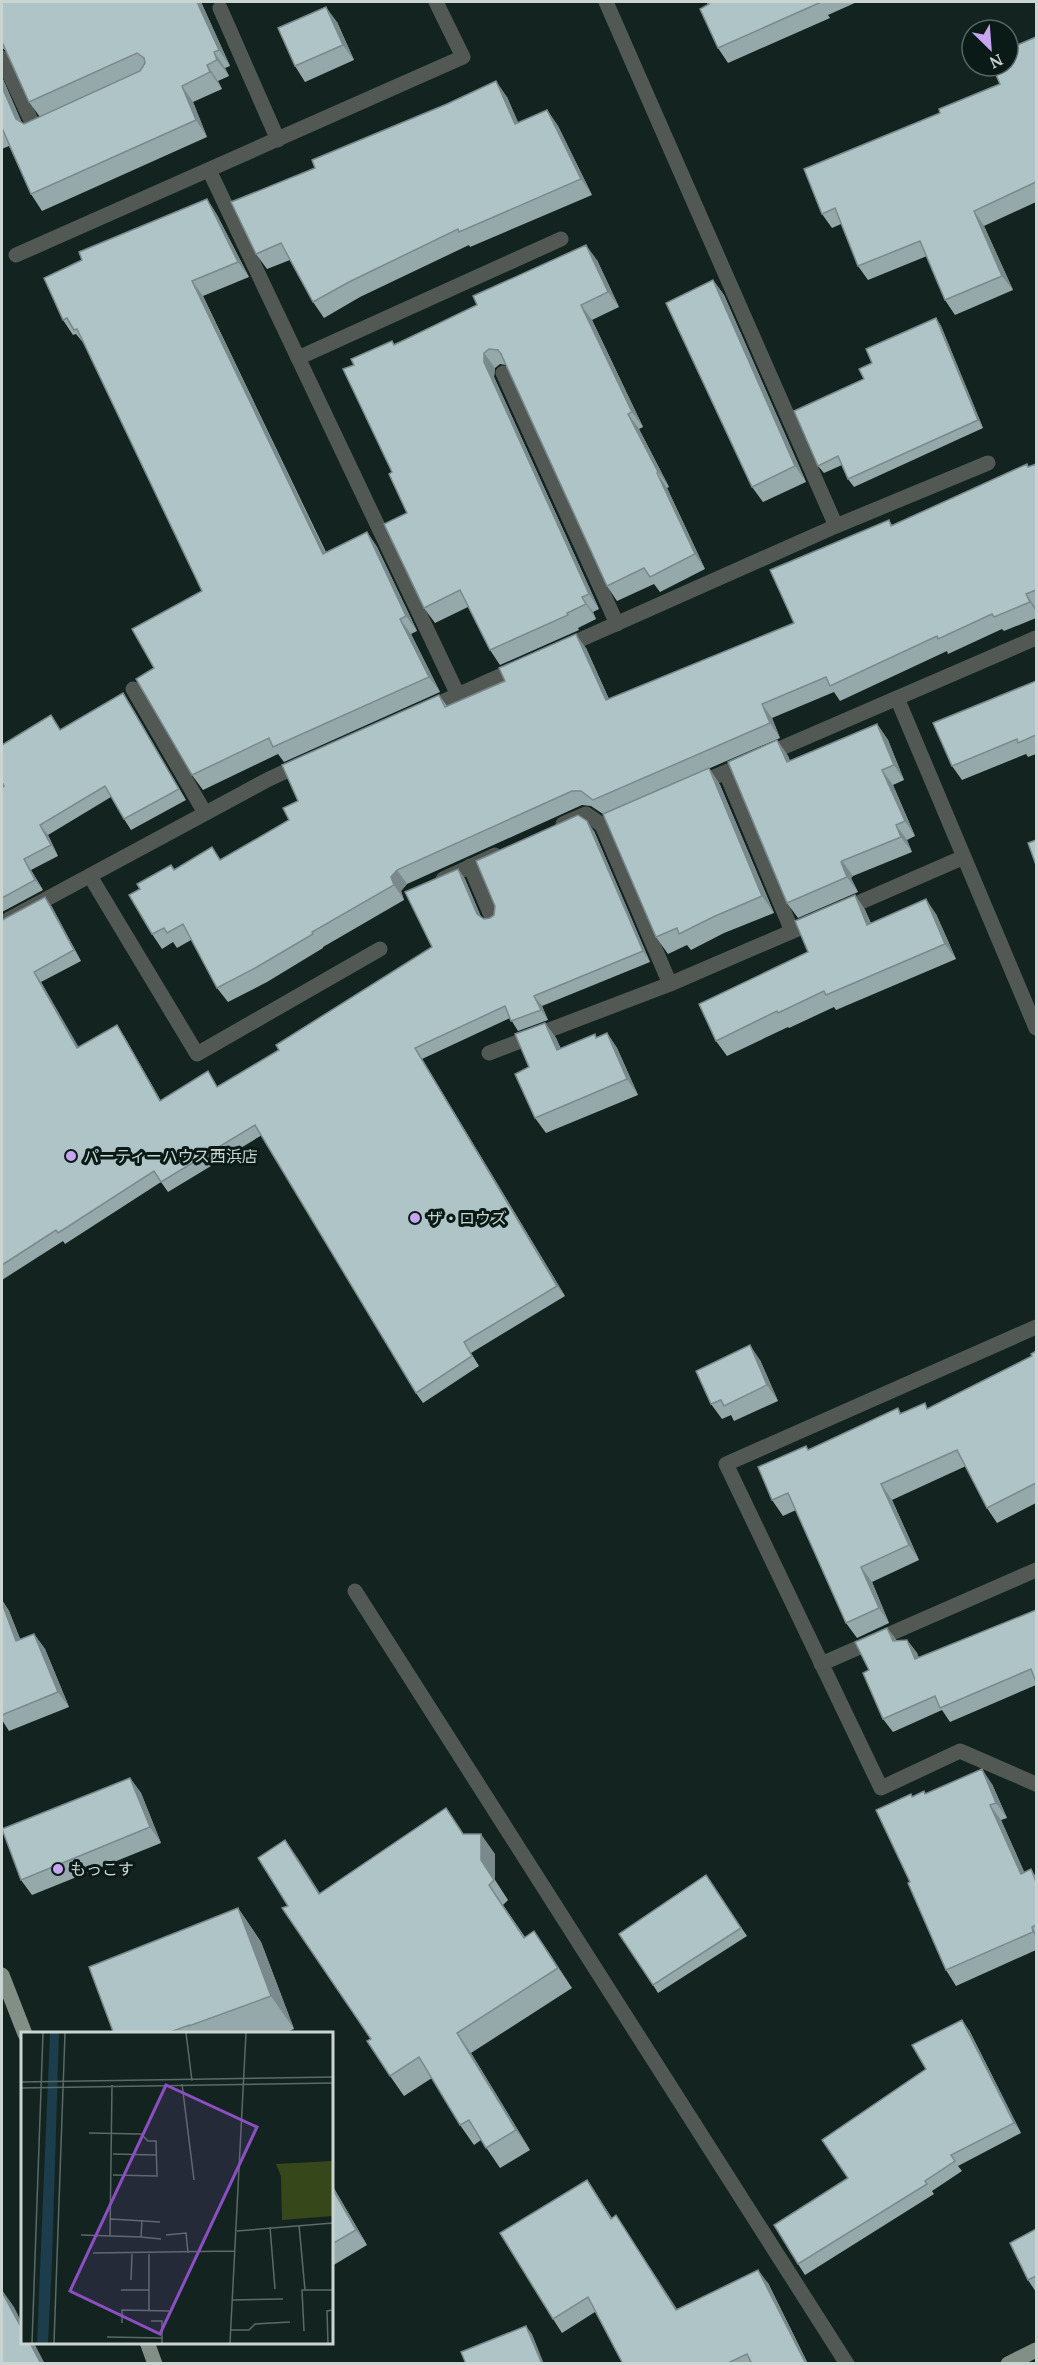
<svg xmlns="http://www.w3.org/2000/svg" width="1038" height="2365" font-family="'PT Serif','Noto Sans JP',serif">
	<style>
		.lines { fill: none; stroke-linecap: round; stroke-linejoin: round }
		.lane { stroke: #525853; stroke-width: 15 }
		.street { stroke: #525853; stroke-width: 15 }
		.primary { stroke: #828f85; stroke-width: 15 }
		.wall { fill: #96a9aa }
		.shaded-wall { fill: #7a898b }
		.building { fill: #aec4c6; stroke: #7a898b; stroke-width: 1.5 }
		.poi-dot { fill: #c7a6ef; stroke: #0a1b17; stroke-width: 2 }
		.labels { text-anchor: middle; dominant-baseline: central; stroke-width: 6; stroke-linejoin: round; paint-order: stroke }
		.poi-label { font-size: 16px; fill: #cad4d1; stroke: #0a1b17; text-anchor: start }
		.inset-road { fill: none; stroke: #5c6a67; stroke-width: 1.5 }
		.view { fill: #8b4ec3; fill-opacity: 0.15; stroke: #8b4ec3; stroke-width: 3 }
		.inset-edge { fill: none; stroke: #cad4d1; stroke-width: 3 }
	</style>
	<rect width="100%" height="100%" fill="#132420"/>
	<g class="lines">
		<g class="lane">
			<polyline points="606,2 836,526"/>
			<polyline points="726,773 792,931"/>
		</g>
		<g class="street">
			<polyline points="220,8 278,140"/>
			<polyline points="2,58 36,131 44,128"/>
			<polyline points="209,170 458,695"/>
			<polyline points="16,255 463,57 436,2"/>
			<polyline points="298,358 561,239"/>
			<polyline points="503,373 617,624"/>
			<polyline points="564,647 836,526 988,463"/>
			<polyline points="133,689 205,813"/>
			<polyline points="897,698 1036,1028"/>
			<polyline points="424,710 520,667"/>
			<polyline points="698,784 1036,638"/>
			<polyline points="626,815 602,825 670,984"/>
			<polyline points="563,824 586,814 602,825"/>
			<polyline points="470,866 493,920"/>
			<polyline points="90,876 197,1054 380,949"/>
			<polyline points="443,879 495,855"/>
			<polyline points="840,911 964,857"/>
			<polyline points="2,923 269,779 304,763"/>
			<polyline points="489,1053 670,984 816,921"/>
			<polyline points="1036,1327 726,1464 881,1788 960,1751 1036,1784"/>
			<polyline points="355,1591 847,2364"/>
			<polyline points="821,1664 1036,1570"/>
		</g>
		<g class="primary">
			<polyline points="2,1975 25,2034"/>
			<polyline points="147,2342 155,2364"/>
			<polyline points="1008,2364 1036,2350"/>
		</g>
	</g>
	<g class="wall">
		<polygon points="2,2 201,2 230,66 225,68 229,76 218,81 222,89 193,102 207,137 42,211 31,194 9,146 2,149 2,77 22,123 24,124 40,117 29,102 5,50 2,48"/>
		<polygon points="707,2 857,2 828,15 830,18 728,63 718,48"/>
		<polygon points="337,22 354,60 305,82 295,66"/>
		<polygon points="1036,37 1036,202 984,226 1013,290 955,315 945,300 927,256 868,280 858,266 841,224 832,228 822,214 940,113 1000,84"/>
		<polygon points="507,97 518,123 547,110 558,126 592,195 470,247 469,245 360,297 324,318 313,302 290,260 267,269 256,254"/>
		<polygon points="207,199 217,215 249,277 203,296 326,552 367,532 377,547 417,631 411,634 440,692 284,762 278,754 203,790 192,775 154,668 202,591 85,345 76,334 73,335 63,320"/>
		<polygon points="597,260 619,307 592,320 643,427 639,429 669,487 667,488 705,569 660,592 654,584 617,601 607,586 506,365 500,364 495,368 494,377 599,609 593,612 596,619 578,628 579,630 500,665 490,650 468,607 435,623 424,608 407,513 392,472 394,344"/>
		<polygon points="713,280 724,295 806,482 763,502 752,487"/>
		<polygon points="936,318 941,326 983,428 854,487 848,479 842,465 824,473 818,466 872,363"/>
		<polygon points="1027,464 1029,467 1036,464 1036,618 1004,631 1002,629 948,654 947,651 840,701 834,692 772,718 780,738 603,814 591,806 582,805 407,884 401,891 404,900 323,947 323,948 267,982 228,1002 217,988 191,940 177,948 173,942 162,949 152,934 140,889 171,865 174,869 221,860 289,820 298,801 439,695 447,706 586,648 609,699 794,623 889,520 892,525"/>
		<polygon points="1036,681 1036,754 1028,757 1026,754 962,780 952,766"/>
		<polygon points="130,704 186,800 131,830 124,819 111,797 48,835 58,856 31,870 43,890 2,912 2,788 4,786 61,730"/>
		<polygon points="877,724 888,740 904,780 893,785 915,836 907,840 912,852 853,876 851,878 858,892 798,918 787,903 777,740 788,756 790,761"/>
		<polygon points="709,768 720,785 774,913 724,933 691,950 687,945 668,954 656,937"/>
		<polygon points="594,831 650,962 542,1006 548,1020 518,1031 510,1018 422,1059 565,1296 471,1353 479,1366 423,1403 416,1393 262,1135 168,1192 161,1182 65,1244 63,1241 2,1280 2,920 45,897 52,907 81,961 41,982 78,1048 124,1036 161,1101 218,1086 279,1050 432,947 458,869 465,879 481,917 484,919 490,918"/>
		<polygon points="855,895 865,910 871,923 936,914 956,959 836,1010 834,1007 789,1028 788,1027 727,1056 716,1041 808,952"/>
		<polygon points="545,1023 556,1038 561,1049 597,1037 607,1033 617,1048 638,1095 546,1133 535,1118 529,1067"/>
		<polygon points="1036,1351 1036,1503 997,1523 987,1508 966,1466 892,1500 919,1560 872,1582 889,1623 857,1638 846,1623 796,1510 783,1516 772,1500 809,1450 898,1408 901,1413 928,1408 1032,1356"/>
		<polygon points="760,1360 778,1401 734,1421 731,1415 722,1419 711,1404"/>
		<polygon points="2,1600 9,1611 20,1639 34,1634 45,1649 69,1707 9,1731 2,1720"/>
		<polygon points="1036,1610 1036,1685 950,1722 942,1710 893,1732 883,1719 887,1628 897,1641 907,1640 917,1653 919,1658"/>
		<polygon points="130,1778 141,1793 161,1843 32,1895 21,1880"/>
		<polygon points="992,1784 1007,1818 1001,1820 1024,1872 1031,1869 1036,1877 1036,1950 956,1986 946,1970 910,1882 913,1797 925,1794"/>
		<polygon points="464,1834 495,1854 495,1880 508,1900 503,1905 525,1937 534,1931 572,1988 471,2053 530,2150 500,2168 481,2140 474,2145 460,2125 432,2078 404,2096 390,2076 371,2039 288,1906 285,1840 320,1894"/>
		<polygon points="706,1875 747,1936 658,1993 653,1985"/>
		<polygon points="238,1908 261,1942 294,2029 282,2034 114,2034"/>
		<polygon points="969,2030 1021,2133 958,2166 962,2171 932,2191 934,2194 805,2275 798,2264 848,2178 926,2069"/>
		<polygon points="587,2180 612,2218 625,2229 677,2310 768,2283 808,2364 623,2364 595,2312 562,2333 553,2319"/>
		<polygon points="332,2185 367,2245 332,2266"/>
		<polygon points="1036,2229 1036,2292 1028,2280"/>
	</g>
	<g class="shaded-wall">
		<polygon points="197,2 201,2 230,66 219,50"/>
		<polygon points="326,7 337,22 354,60 343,45"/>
		<polygon points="214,52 225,68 229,76 217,60"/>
		<polygon points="207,65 218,81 222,89 210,72"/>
		<polygon points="2,77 27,135 16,119 2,87"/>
		<polygon points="496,81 507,97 526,140 515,124"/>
		<polygon points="182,86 193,102 207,137 196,120"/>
		<polygon points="547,110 558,126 592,195 581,179"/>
		<polygon points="207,199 217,215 249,277 238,262"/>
		<polygon points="974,211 984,226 1013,290 1002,276"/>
		<polygon points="586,245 597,260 619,307 608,292"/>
		<polygon points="713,280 724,295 806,482 795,466"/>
		<polygon points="192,281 203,296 333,569 323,554"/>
		<polygon points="581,305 592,320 643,427 632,412"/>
		<polygon points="936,318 941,326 983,428 978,420"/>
		<polygon points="484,353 495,368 494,377 599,609 589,594 484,362"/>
		<polygon points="628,414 639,429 669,487 658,472"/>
		<polygon points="657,473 667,488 705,569 695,554"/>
		<polygon points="367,532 377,547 417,631 406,616"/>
		<polygon points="1026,594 1036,608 1036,612 1030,602"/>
		<polygon points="582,597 593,612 596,619 586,604"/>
		<polygon points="400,619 411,634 440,692 429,677"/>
		<polygon points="576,634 586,648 616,715 606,700"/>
		<polygon points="123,693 130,704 186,800 179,789"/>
		<polygon points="762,704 772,718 780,738 770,723"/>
		<polygon points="877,724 888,740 904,780 894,765"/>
		<polygon points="777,740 788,756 797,778 787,762"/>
		<polygon points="709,768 720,785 774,913 762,896"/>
		<polygon points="882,770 893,785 915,836 905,821"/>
		<polygon points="587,821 594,831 650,962 643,951"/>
		<polygon points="40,825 48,835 58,856 51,845"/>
		<polygon points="896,825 907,840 912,852 901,837"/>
		<polygon points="24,859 31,870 43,890 35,880"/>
		<polygon points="842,861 853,876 851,878 858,892 847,877 841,862"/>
		<polygon points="458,869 465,879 484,924 477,914"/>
		<polygon points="397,870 407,884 401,891 404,900 394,885 391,877"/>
		<polygon points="855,895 865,910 878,940 867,925"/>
		<polygon points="45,897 52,907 81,961 74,950"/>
		<polygon points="926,899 936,914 956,959 945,944"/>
		<polygon points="34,972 41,982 85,1058 77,1048"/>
		<polygon points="534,996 542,1006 548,1020 541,1010"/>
		<polygon points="545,1023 556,1038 568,1066 557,1050"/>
		<polygon points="117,1025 124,1036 167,1112 160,1101"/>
		<polygon points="607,1033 617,1048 638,1095 627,1079"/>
		<polygon points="415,1048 422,1059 565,1296 557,1286"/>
		<polygon points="750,1345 760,1360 778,1401 767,1385"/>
		<polygon points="881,1484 892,1500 919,1560 909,1545"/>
		<polygon points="861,1567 872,1582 889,1623 879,1608"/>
		<polygon points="2,1600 9,1611 27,1656 16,1641 2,1603"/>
		<polygon points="887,1628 897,1641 893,1641"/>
		<polygon points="34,1634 45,1649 69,1707 58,1692"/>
		<polygon points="907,1640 917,1653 925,1673 915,1659"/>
		<polygon points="982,1769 992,1784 1007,1818 996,1803"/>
		<polygon points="130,1778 141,1793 161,1843 150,1827"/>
		<polygon points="990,1805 1001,1820 1032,1889 1021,1874"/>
		<polygon points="481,1834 495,1854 495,1880 508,1900 481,1860"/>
		<polygon points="285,1840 299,1860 333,1914 319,1894"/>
		<polygon points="238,1908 261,1942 294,2029 271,1996"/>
		<polygon points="1032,1927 1036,1934 1036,1938 1033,1932"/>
		<polygon points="534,1931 548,1951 572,1988 558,1968"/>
		<polygon points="962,2020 969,2030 1021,2133 1014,2123"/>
		<polygon points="457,2033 471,2053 530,2150 516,2130"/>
		<polygon points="587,2180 596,2193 620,2232 611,2219"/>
		<polygon points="332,2185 367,2245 356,2230 332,2188"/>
		<polygon points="616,2215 625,2229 686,2323 676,2310"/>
		<polygon points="758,2270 768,2283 808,2364 806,2364"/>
		<polygon points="2,2290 14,2307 22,2323 22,2329 2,2292"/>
		<polygon points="526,2326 532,2334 544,2364 542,2364"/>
		<polygon points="30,2343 34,2343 45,2364 41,2364"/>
	</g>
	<g class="building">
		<polygon points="2,2 197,2 219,50 214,52 217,60 207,65 210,72 182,86 196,120 31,194 2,128 2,87 16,119 24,124 140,71 145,63 144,58 137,53 29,102 2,42"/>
		<polygon points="707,2 818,2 819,3 718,48 700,9 709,4"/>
		<polygon points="326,7 343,45 295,66 278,28"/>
		<polygon points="1036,37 1036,182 974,211 1002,276 945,300 920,241 858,266 835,208 822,214 804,169 940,113 939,109 1000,84 992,66 1008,66 1008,49"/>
		<polygon points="496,81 515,124 547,110 581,179 459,232 458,229 349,282 313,302 281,243 256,254 231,202 315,168 312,160 447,104"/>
		<polygon points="207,199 238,262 192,281 323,554 367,532 406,616 400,619 429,677 273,747 269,738 192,775 136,679 154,668 132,629 202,591 77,329 74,330 67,318 63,320 44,278 82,260 79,252"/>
		<polygon points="586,245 608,292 581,305 632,412 628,414 658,472 657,473 695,554 650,577 644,568 607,586 501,354 498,350 489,349 484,353 484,362 589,594 582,597 586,604 567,613 568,615 490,650 460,590 424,608 384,524 407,513 389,474 392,472 343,369 354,365 351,359 392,341 394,345 477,305 473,296"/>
		<polygon points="713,280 795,466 752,487 666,303"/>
		<polygon points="936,318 978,420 848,479 838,456 818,466 794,411 864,379 859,369 872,363 866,349"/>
		<polygon points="1027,464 1028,467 1036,464 1036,590 1026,594 1030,602 994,617 992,614 938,639 937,636 830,686 826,677 762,704 770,723 593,800 581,791 572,791 397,870 391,877 394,885 312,932 313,934 257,967 217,988 183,924 167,933 164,928 152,934 129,895 140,889 137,884 171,865 174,870 212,847 220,860 289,820 283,808 298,801 282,765 439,695 445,707 505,681 499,668 576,634 606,700 794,623 770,570 889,520 891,526"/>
		<polygon points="1036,681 1036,735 1018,743 1017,739 952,766 933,723"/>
		<polygon points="123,693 179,789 124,819 105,786 40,825 51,845 24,859 35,880 2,898 2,788 4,786 2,782 2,745 51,715 60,730"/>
		<polygon points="877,724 894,765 882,770 905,821 896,825 901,837 842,861 841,862 847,877 787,903 728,762 777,740 787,762"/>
		<polygon points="709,768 762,896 713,917 679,934 677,928 656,937 603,814"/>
		<polygon points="578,815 587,821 643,951 534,996 541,1010 511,1021 505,1006 415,1048 557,1286 464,1342 472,1356 416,1393 255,1125 161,1182 154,1171 58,1233 56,1230 2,1265 2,920 45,897 74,950 34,972 77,1048 117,1025 160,1101 208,1071 217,1087 279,1050 276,1045 432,947 405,892 458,869 477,914 484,919 490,918 494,915 495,906 476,861"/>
		<polygon points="1036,840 1036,865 1028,843"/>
		<polygon points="855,895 867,925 926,899 945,944 826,995 824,991 778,1013 777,1011 716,1041 699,1004 808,952 795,921"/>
		<polygon points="545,1023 557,1050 595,1034 596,1038 607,1033 627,1079 535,1118 515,1074 529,1067 515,1034"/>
		<polygon points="750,1345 767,1385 724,1406 721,1400 711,1404 696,1371"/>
		<polygon points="1036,1351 1036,1483 987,1508 957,1450 881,1484 909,1545 861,1567 879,1608 846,1623 788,1493 772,1500 758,1467 806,1446 808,1450 898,1408 900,1414 925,1403 927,1409 1032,1356 1031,1354"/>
		<polygon points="2,1603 16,1641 34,1634 58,1692 2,1715"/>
		<polygon points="1036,1610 1036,1682 1031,1669 940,1708 935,1696 883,1719 863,1673 869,1670 855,1642 887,1628 893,1641 907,1640 915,1659"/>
		<polygon points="982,1769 996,1803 990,1805 1021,1874 1031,1869 1036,1882 1036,1925 1032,1927 1033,1932 946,1970 908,1883 910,1882 876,1810 911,1794 912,1797 924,1791 925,1794"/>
		<polygon points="130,1778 150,1827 21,1880 2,1829"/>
		<polygon points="446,1808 463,1834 481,1834 481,1860 494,1880 489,1885 524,1938 534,1931 558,1968 457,2033 516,2130 486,2148 469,2120 460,2125 419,2057 390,2076 367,2041 371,2039 282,1908 288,1906 258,1858 285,1840 319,1894"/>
		<polygon points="706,1875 741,1928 653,1985 619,1934"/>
		<polygon points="238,1908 271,1996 189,2026 189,2025 165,2034 114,2034 89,1967"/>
		<polygon points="962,2020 1014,2123 951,2155 955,2161 925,2181 927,2184 798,2264 774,2225 848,2178 822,2140 926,2069 912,2045"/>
		<polygon points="587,2180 611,2219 616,2215 676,2310 758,2270 806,2364 752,2364 747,2354 726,2364 623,2364 588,2297 553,2319 500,2233"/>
		<polygon points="332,2188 356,2230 332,2244"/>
		<polygon points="1036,2229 1036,2276 1028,2280 1010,2243"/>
		<polygon points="2,2292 22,2329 22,2343 30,2343 41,2364 2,2364"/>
		<polygon points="526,2326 542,2364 466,2364 461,2352"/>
	</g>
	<g class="poi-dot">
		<circle cx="71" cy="1156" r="6"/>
		<circle cx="415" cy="1218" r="6"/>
		<circle cx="58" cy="1869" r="6"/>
	</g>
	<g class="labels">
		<g class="poi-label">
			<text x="83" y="1156">パーティーハウス西浜店</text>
			<text x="427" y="1218">ザ・ロウズ</text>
			<text x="70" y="1869">もっこす</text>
		</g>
	</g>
	<g transform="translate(21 2032)">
		<rect width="312" height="312" fill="#132420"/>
		<path d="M312 129V184L261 188 260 144 255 132Z" fill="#36481a"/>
		<path d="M29 1H38L31 229 27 311H16Z" fill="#1c3d4b"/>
		<path class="inset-road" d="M165 1 171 49M0 50 312 45M161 52 173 148M0 56 312 51M68 101 120 102 127 109H135L136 144 92 143M92 122 135 123M90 187 139 190M278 193 284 258M249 195 254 257M216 199 312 191M60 203 120 205 121 188M145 203 165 201 167 221M89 204 91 53M120 205 140 207M72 221 214 219M128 222V278M110 248 111 222M100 258H128M212 268 262 267M130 289H141V311M101 291V278L148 279M210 298H228L234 292 269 290M283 299 281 258H312M86 305 141 306M11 311 22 1M33 311 44 1M209 311 225 1M307 311 306 279 312 278"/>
		<path class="view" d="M145 53 236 95 139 302 49 259Z"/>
		<rect width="312" height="312" class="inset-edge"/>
	</g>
	<rect width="1038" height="2365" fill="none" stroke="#cad4d1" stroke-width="6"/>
	<g transform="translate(990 48) rotate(155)"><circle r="28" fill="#0a1b17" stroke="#576561" stroke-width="1.5"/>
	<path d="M0-4.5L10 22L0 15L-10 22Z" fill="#c7a6ef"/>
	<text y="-9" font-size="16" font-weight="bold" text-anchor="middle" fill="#cad4d1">N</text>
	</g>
</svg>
